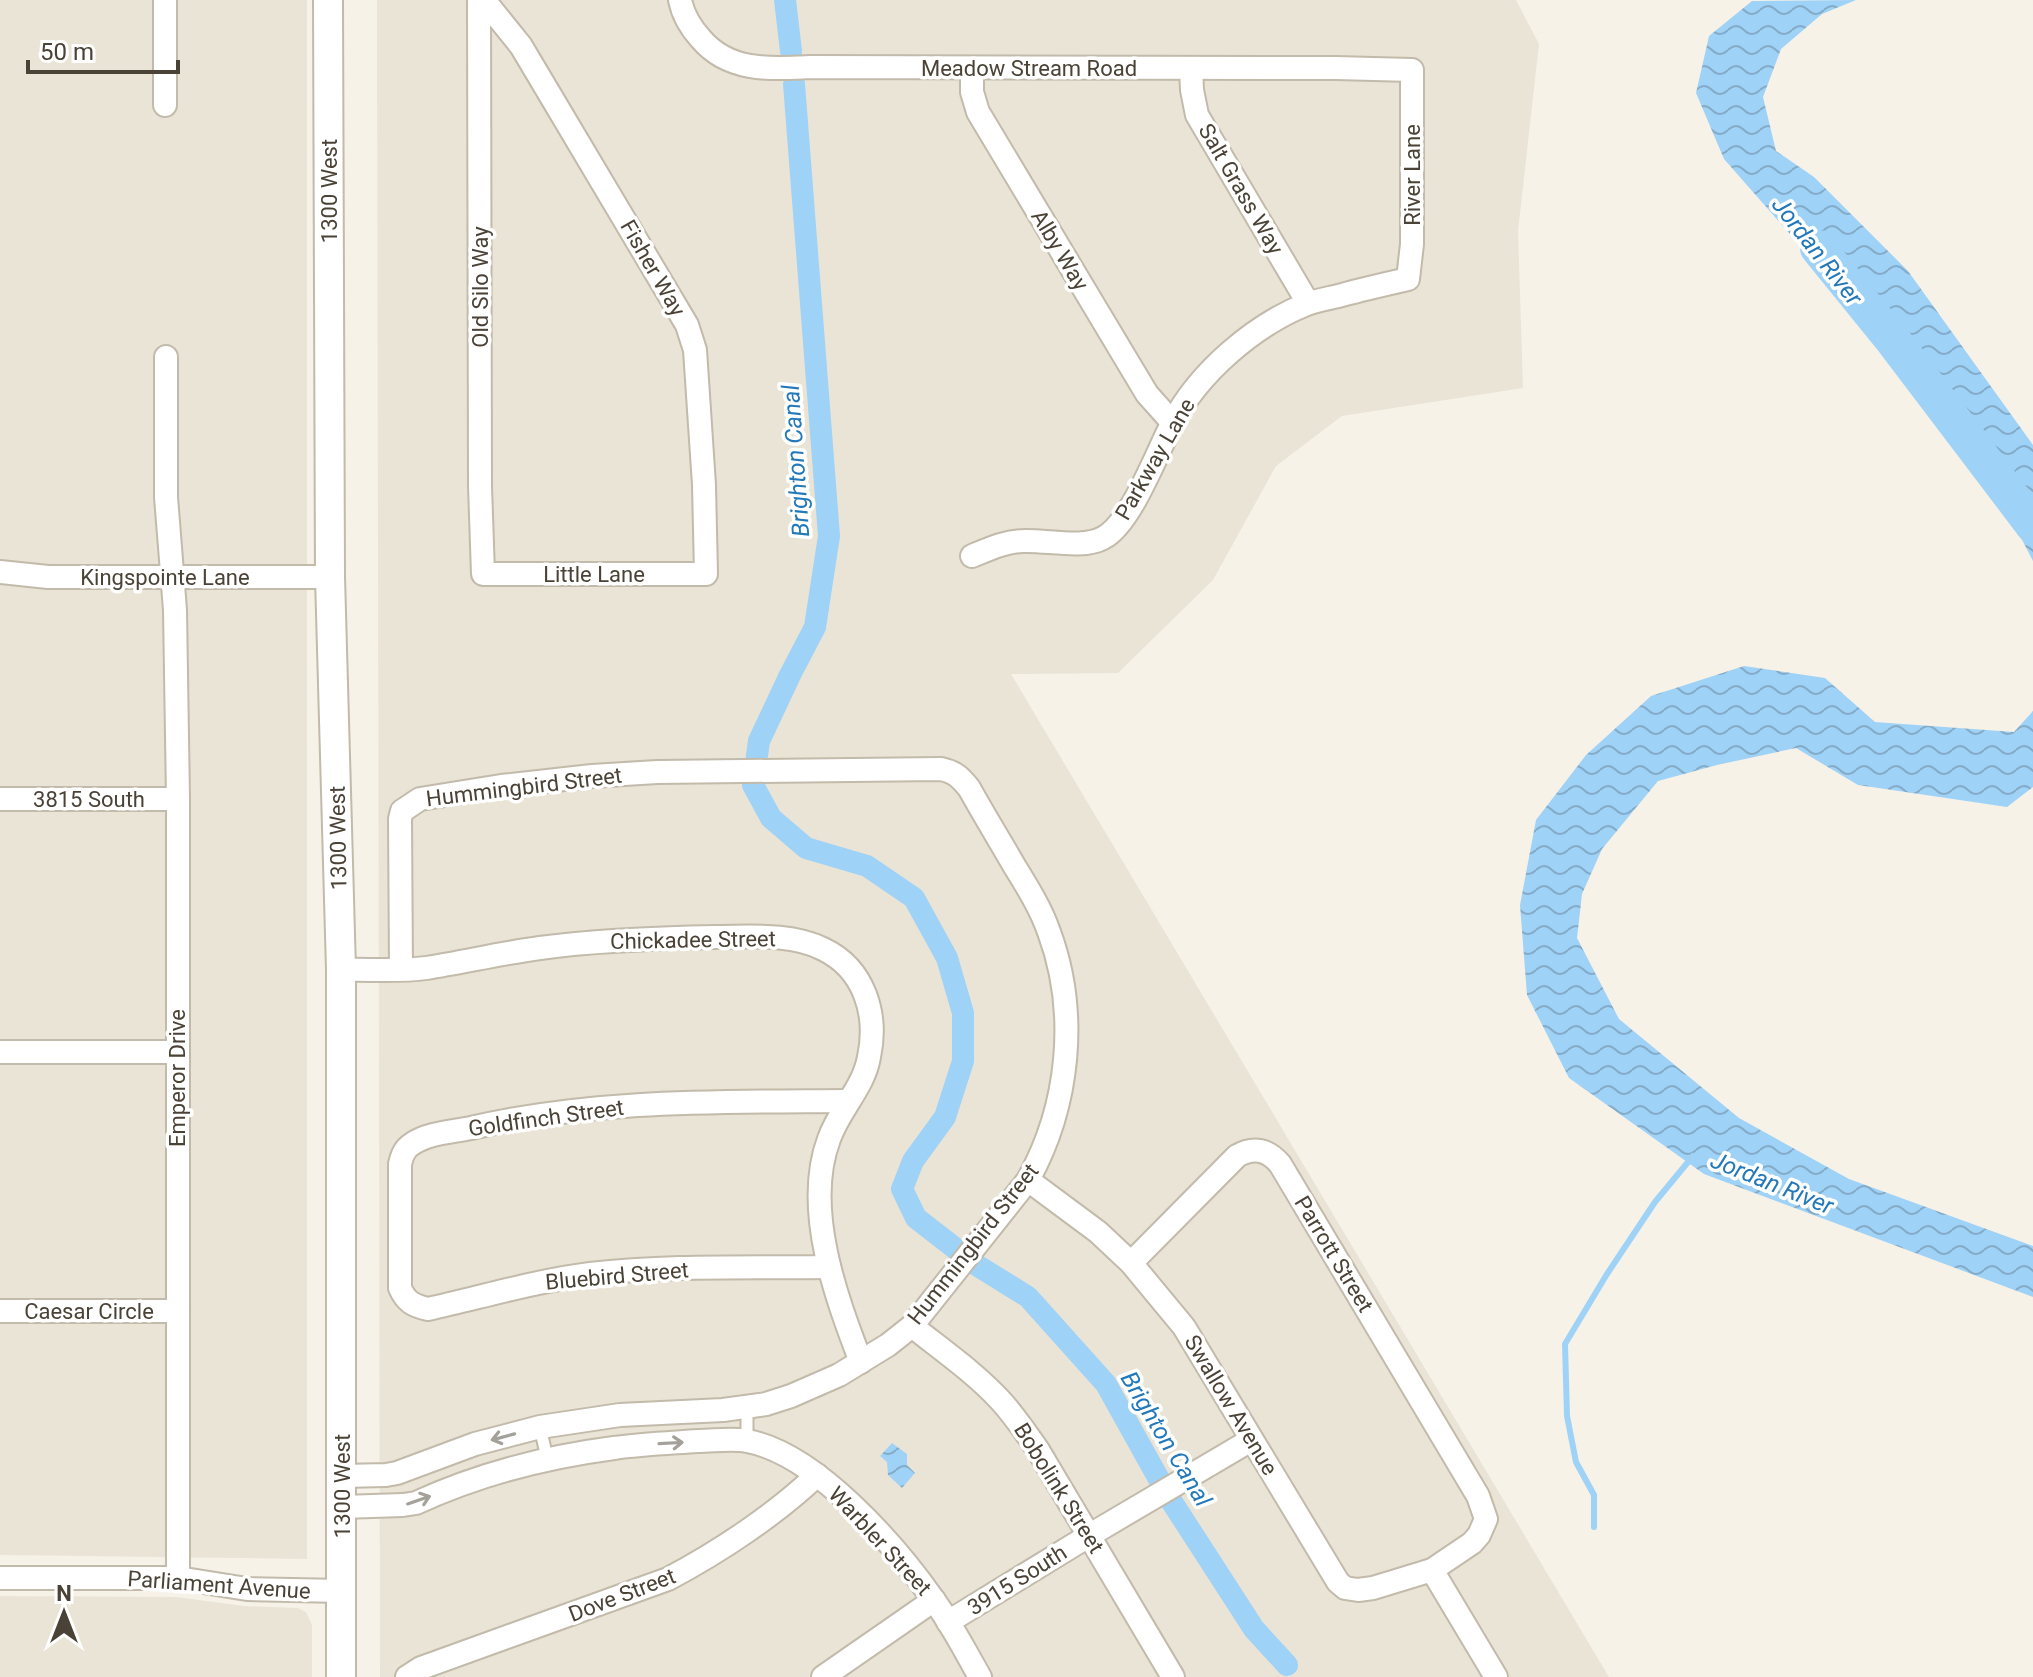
<svg xmlns="http://www.w3.org/2000/svg" width="2033" height="1677" font-family="Roboto,sans-serif">
	<style>
		.residential { fill: #eae4d6 }
		.water { fill: url(#water-waves) }
		.lines { fill: none; stroke-linecap: round; stroke-linejoin: round }
		.stream { stroke: #9fd2f7; stroke-width: 6 }
		.canal { stroke: #9fd2f7; stroke-width: 22 }
		.river { stroke: #9fd2f7; stroke-width: 36 }
		.service-casing { stroke: #c2baaa; stroke-width: 15 }
		.minor-casing { stroke: #c2baaa; stroke-width: 26 }
		.tertiary-casing { stroke: #c2baaa; stroke-width: 32 }
		.service { stroke: #fff; stroke-width: 11 }
		.minor { stroke: #fff; stroke-width: 22 }
		.tertiary { stroke: #fff; stroke-width: 28 }
		.oneway { stroke: #a4a09a }
		.labels { text-anchor: middle; dominant-baseline: central; stroke-width: 7; stroke-linejoin: round; paint-order: stroke }
		.street-label { font-size: 22px; fill: #4a4236; stroke: #fff }
		.water-label { font-size: 24px; font-style: italic; fill: #2278b8; stroke: #fff }
	</style>
	<defs>
		<pattern id="water-waves" width="16" height="10" patternUnits="userSpaceOnUse" patternTransform="scale(2)"><rect width="16" height="10" fill="#9fd2f7"/><path d="M0 5q4-4 8 0t8 0" fill="none" stroke="#84acc9"/></pattern>
	</defs>
	<rect width="100%" height="100%" fill="#f6f2e8"/>
	<g class="residential">
		<polygon points="0,0 307,0 307,1559 0,1555"/>
		<polygon points="377,0 1516,0 1539,44 1518,231 1523,388 1342,416 1276,466 1213,580 1118,673 1011,674 1609,1677 380,1677"/>
		<polygon points="0,1596 176,1597 244,1606 298,1608 306,1612 312,1625 312,1677 0,1677"/>
	</g>
	<g class="water">
		<polygon points="1856,0 1822,14 1781,49 1763,97 1776,151 1814,177 1908,271 2033,445 2033,561 2004,505 1928,380 1849,286 1790,234 1724,159 1696,93 1709,36 1752,1"/>
		<polygon points="1744,666 1825,678 1875,722 2014,732 2033,711 2033,787 2007,807 1858,785 1796,748 1717,765 1658,781 1602,849 1582,894 1577,938 1619,1019 1739,1118 1849,1179 2033,1246 2033,1297 1704,1174 1569,1078 1527,995 1520,905 1536,820 1586,755 1651,696"/>
		<polygon points="892,1443 907,1454 907,1465 915,1473 902,1488 888,1475 887,1462 880,1456"/>
	</g>
	<g class="lines">
		<polyline class="stream" points="1594,1527 1594,1495 1576,1462 1567,1416 1565,1344 1607,1274 1655,1202 1693,1156"/>
		<g class="canal">
			<polyline points="785,0 791,51"/>
			<polyline points="794,84 829,536 815,627 790,675 759,741 753,785 771,818 806,848 867,866 914,898 947,958 963,1013 963,1061 945,1117 913,1161 902,1189 916,1218 978,1266 1028,1297 1106,1384 1170,1499 1254,1629 1287,1665"/>
		</g>
		<polyline class="river" points="1818,248 1895,343 2033,525"/>
		<defs>
			<g id="service">
				<polyline points="747,1407 747,1441"/>
				<polyline points="540,1427 547,1458"/>
			</g>
			<g id="minor">
				<polyline points="165,0 165,105"/>
				<polyline points="479,0 480,486 483,574 706,574 704,485 695,350 687,325 521,46 484,0"/>
				<path d="M680 0C683 15 691 28 701 39 729 72 770 69 809 67L1335 68 1412 70V244L1408 279C1386 284 1364 289 1342 295 1331 298 1318 300 1307 304 1254 325 1198 373 1172 424 1157 452 1131 524 1103 538 1083 549 1047 540 1024 541 1006 541 989 549 972 556"/>
				<polyline points="972,68 972,92 978,112 1147,394 1172,422"/>
				<polyline points="1191,68 1192,90 1197,115 1308,303"/>
				<polyline points="166,357 166,497 175,610 178,799 178,1578"/>
				<polyline points="0,572 48,577 330,577"/>
				<polyline points="0,799 178,799"/>
				<path d="M341 970C369 969 398 972 426 968 464 962 502 953 540 948 598 940 657 938 716 937 751 937 791 933 823 949 865 969 878 1015 869 1057 864 1087 839 1110 829 1139 803 1208 836 1297 861 1362"/>
				<polyline points="0,1052 177,1052"/>
				<path d="M1028 1180 1098 1232 1131 1263 1184 1327 1338 1582 1345 1588 1358 1590 1373 1588 1432 1570 1472 1543 1479 1535 1486 1519 1478 1496 1280 1164C1268 1150 1254 1146 1237 1156L1131 1263"/>
				<path d="M829 1267C750 1268 669 1265 590 1274 535 1281 482 1297 428 1309 414 1306 406 1302 400 1288V1164C402 1156 404 1149 412 1144 428 1133 452 1132 471 1128 595 1099 722 1102 848 1101"/>
				<polyline points="0,1311 177,1311"/>
				<path d="M912 1326C942 1350 974 1372 1000 1400 1014 1415 1026 1433 1038 1450L1173 1677"/>
				<path d="M342 1476 386 1475 397 1473 475 1444 540 1427 620 1415 723 1410 766 1404 791 1396 839 1375 888 1345 912 1326 1028 1180C1069 1106 1079 1013 1049 932 1041 909 1028 888 1015 867 1000 841 984 815 969 788 960 777 955 772 941 769L657 772 592 776 501 786 420 799 402 811 400 819 401 969"/>
				<path d="M342 1507 403 1505 416 1503C479 1474 545 1457 614 1448 642 1444 670 1443 698 1441 714 1441 732 1438 747 1441 815 1453 895 1545 933 1599 951 1623 965 1651 980 1677"/>
				<polyline points="1432,1570 1496,1677"/>
				<polyline points="0,1578 178,1578 247,1589 342,1591"/>
				<polyline points="948,1622 1090,1535 1251,1440"/>
				<path d="M407 1677 421 1668 668 1579C719 1552 775 1515 817 1475"/>
				<polyline points="823,1677 934,1600"/>
			</g>
			<polyline id="tertiary" points="328,0 330,577 341,970 341,1677"/>
		</defs>
		<use href="#service" class="service-casing"/>
		<use href="#minor" class="minor-casing"/>
		<use href="#tertiary" class="tertiary-casing"/>
		<use href="#service" class="service"/>
		<use href="#minor" class="minor"/>
		<use href="#tertiary" class="tertiary"/>
	</g>
	<defs><path id="oneway-shaft" d="M-6 0H5M1.5-3L5.5 0L1.5 3" fill="none" stroke-width="1.6" stroke-linecap="round" stroke-linejoin="round" transform="scale(2)"/></defs>
	<g class="oneway">
		<use href="#oneway-shaft" transform="translate(503 1437) rotate(165)"/>
		<use href="#oneway-shaft" transform="translate(671 1443) rotate(-3)"/>
		<use href="#oneway-shaft" transform="translate(419 1500) rotate(-19)"/>
	</g>
	<g class="labels">
		<g class="street-label">
			<text x="1029" y="68">Meadow Stream Road</text>
			<text transform="translate(1412 175) rotate(-90)">River Lane</text>
			<text transform="translate(1241 189) rotate(60)">Salt Grass Way</text>
			<text transform="translate(329 191) rotate(-90)">1300 West</text>
			<text transform="translate(1060 250) rotate(59)">Alby Way</text>
			<text transform="translate(653 268) rotate(60)">Fisher Way</text>
			<text transform="translate(480 287) rotate(-90)">Old Silo Way</text>
			<text transform="translate(1155 459) rotate(-60)">Parkway Lane</text>
			<text x="594" y="574">Little Lane</text>
			<text x="165" y="577">Kingspointe Lane</text>
			<text transform="translate(524 787) rotate(-7)">Hummingbird Street</text>
			<text x="89" y="799">3815 South</text>
			<text transform="translate(338 838) rotate(-91)">1300 West</text>
			<text transform="translate(693 940) rotate(-1)">Chickadee Street</text>
			<text transform="translate(177 1078) rotate(-90)">Emperor Drive</text>
			<text transform="translate(546 1118) rotate(-8)">Goldfinch Street</text>
			<text transform="translate(973 1244) rotate(-52)">Hummingbird Street</text>
			<text transform="translate(1334 1254) rotate(59)">Parrott Street</text>
			<text transform="translate(617 1276) rotate(-5)">Bluebird Street</text>
			<text x="89" y="1311">Caesar Circle</text>
			<text transform="translate(1231 1405) rotate(59)">Swallow Avenue</text>
			<text transform="translate(342 1486) rotate(-90)">1300 West</text>
			<text transform="translate(1059 1488) rotate(58)">Bobolink Street</text>
			<text transform="translate(880 1541) rotate(47)">Warbler Street</text>
			<text transform="translate(1017 1580) rotate(-32)">3915 South</text>
			<text transform="translate(219 1585) rotate(4)">Parliament Avenue</text>
			<text transform="translate(622 1595) rotate(-21)">Dove Street</text>
		</g>
		<g class="water-label">
			<text transform="translate(1817 251) rotate(52)">Jordan River</text>
			<text transform="translate(796 461) rotate(-94)">Brighton Canal</text>
			<text transform="translate(1772 1183) rotate(22)">Jordan River</text>
			<text transform="translate(1166 1439) rotate(59)">Brighton Canal</text>
		</g>
	</g>
	<g transform="translate(64 1613)" stroke="#ffffff" stroke-width="6" paint-order="stroke">
	<path d="M0-6L14 30L0 20L-14 30Z" fill="#4a4236"/>
	<text y="-12" font-size="22" font-weight="bold" text-anchor="middle" fill="#4a4236">N</text>
	</g>
	<path d="M28 60v12h150v-12" fill="none" stroke="#4a4236" stroke-width="4"/>
	<text x="40" y="60" font-size="24" fill="#4a4236" stroke="#ffffff" stroke-width="6" paint-order="stroke">50 m</text>
</svg>
